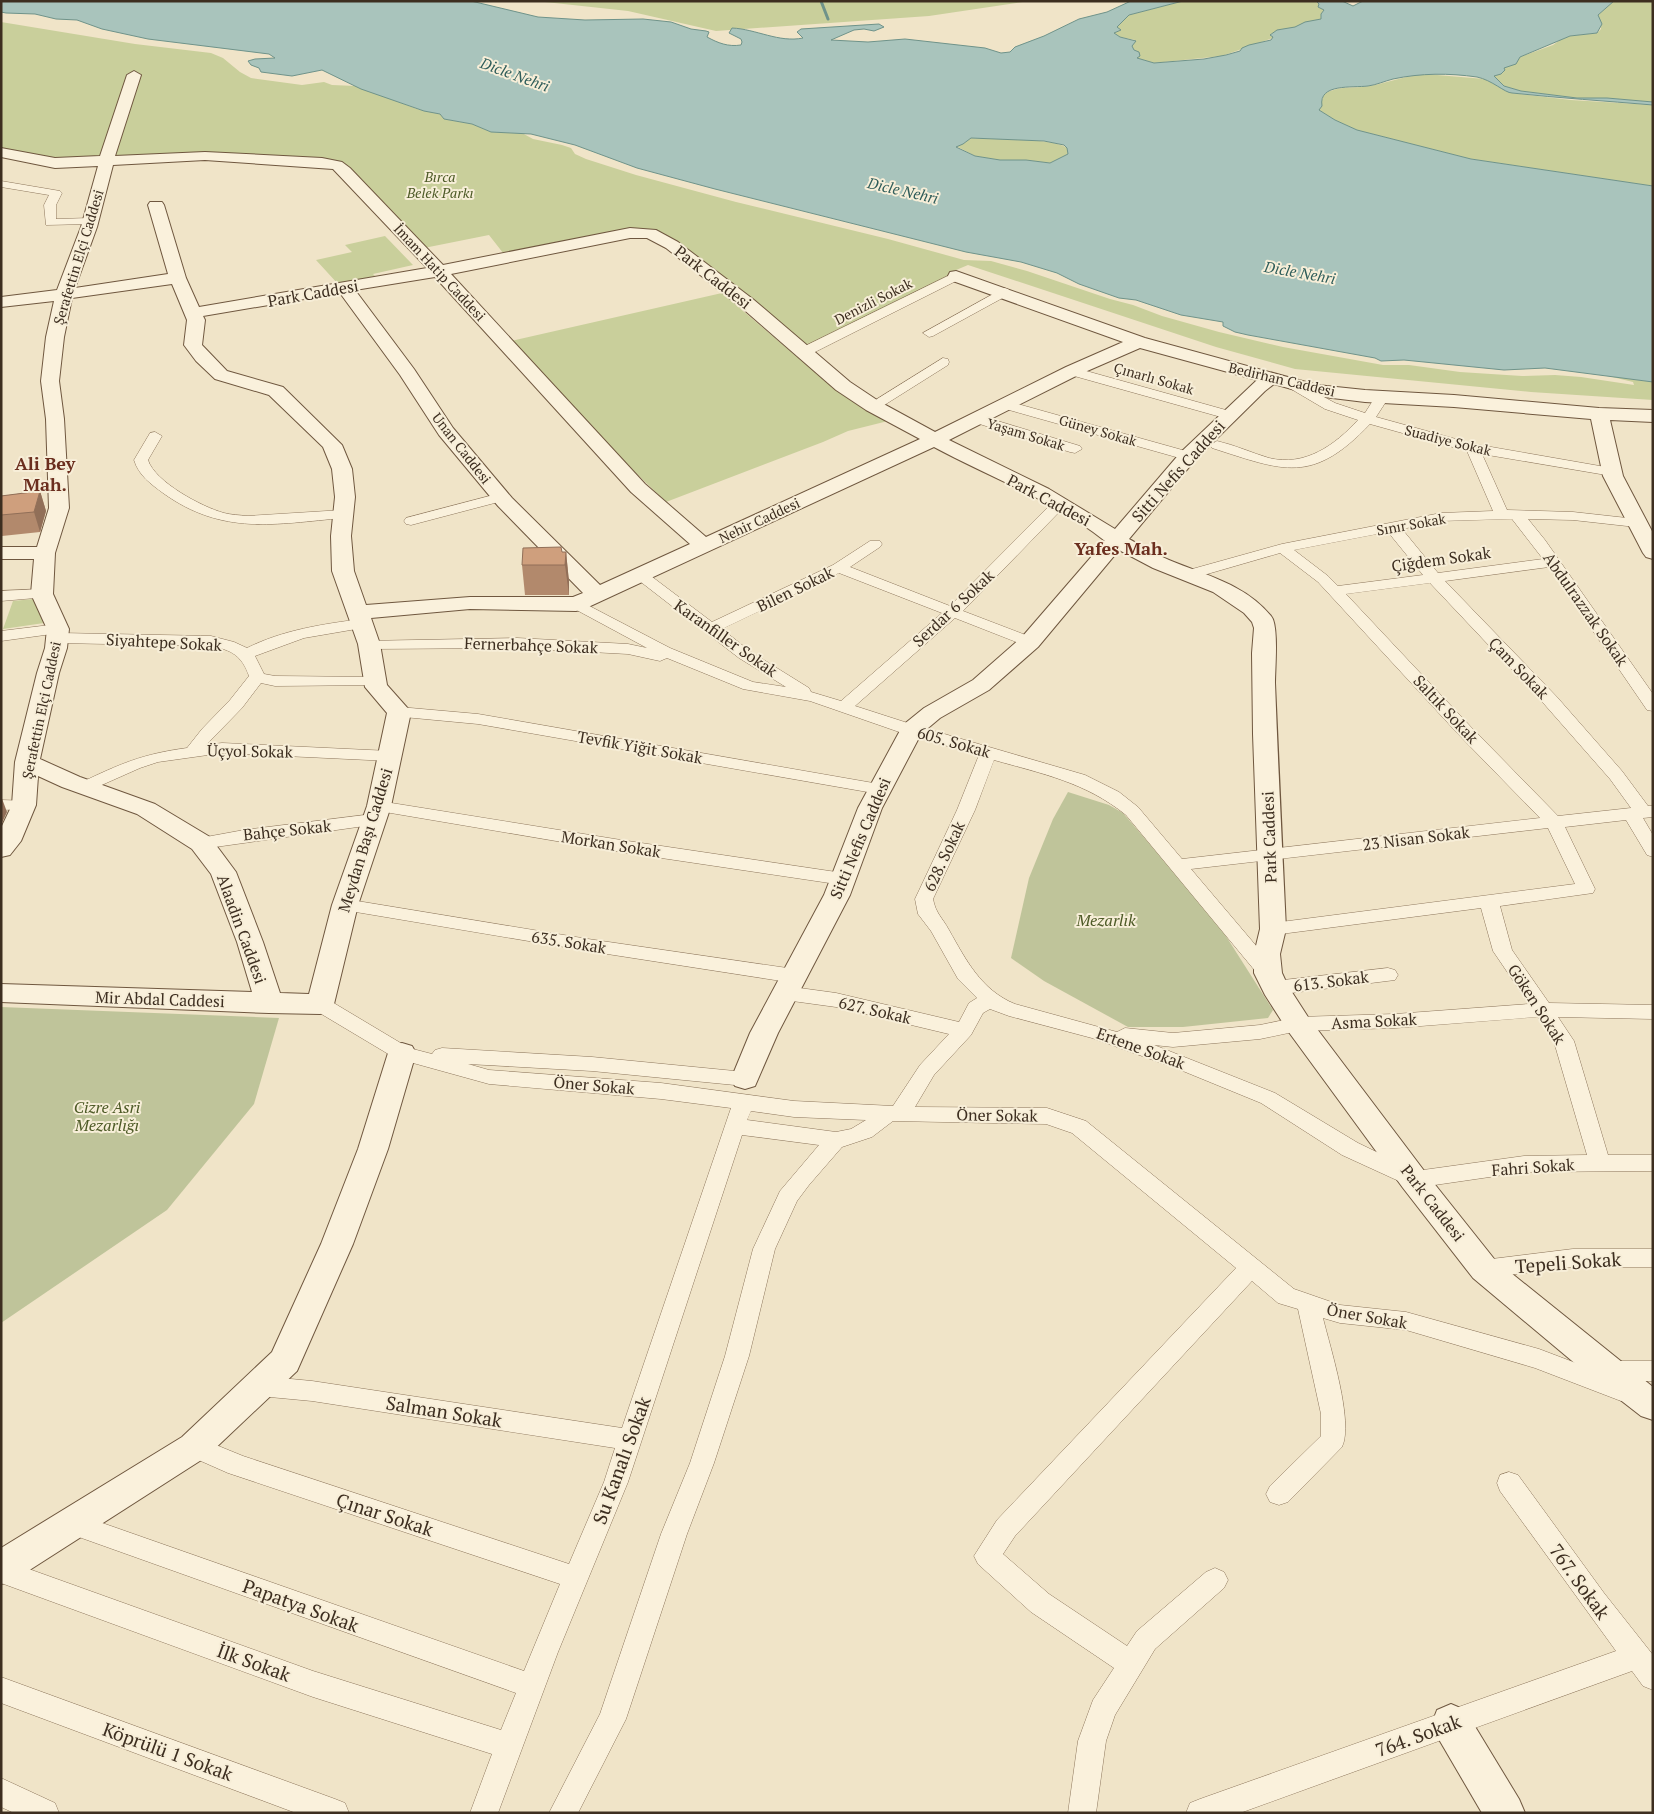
<svg xmlns="http://www.w3.org/2000/svg" width="1654" height="1814" font-family="'PT Serif',serif">
	<style>
		.green { fill: #c9cf9b }
		.cemetery { fill: #bfc49a }
		.water { fill: #a9c4bc; stroke: #6f938a; fill-rule: evenodd }
		.lines { fill: none; stroke-linecap: round; stroke-linejoin: round }
		.stream { stroke: #6f938a; stroke-width: 3 }
		.street-casing { stroke: #8d765c; stroke-width: 1 }
		.secondary-casing { stroke: #6f573f; stroke-width: 2 }
		.street { fill: #faf1dc; fill-rule: evenodd }
		.secondary { fill: #faf1dc; fill-rule: evenodd }
		.wall { fill: #b2896c }
		.shaded-wall { fill: #916f58 }
		.building { fill: #cf9f7d; stroke: #916f58 }
		.labels { text-anchor: middle; dominant-baseline: central; stroke-width: 4; stroke-linejoin: round; paint-order: stroke }
		.far-park-label { font-size: 14px; font-style: italic; fill: #4d5a26; stroke: #f7eed8 }
		.far-street-label { font-size: 14px; fill: #3d2e20; stroke: #f7eed8 }
		.far-water-label { font-size: 15px; font-style: italic; fill: #2f5d5a; stroke: #f7eed8 }
		.street-label { font-size: 16px; fill: #3d2e20; stroke: #f7eed8 }
		.park-label { font-size: 16px; font-style: italic; fill: #4d5a26; stroke: #f7eed8 }
		.far-district-label { font-size: 18px; font-weight: bold; fill: #6b2e1e; stroke: #f7eed8 }
		.near-street-label { font-size: 19px; fill: #3d2e20; stroke: #f7eed8 }
	</style>
	<rect width="100%" height="100%" fill="#f0e4c8"/>
	<g class="green">
		<polygon points="536,1 1029,1 929,16 716,31 628,11"/>
		<path d="M1183 1H1316L1319 4 1318 7 1324 10 1321 14V19C1312 21 1306 24 1298 27 1288 30 1279 28 1271 34L1273 38 1222 56 1154 63 1136 58 1139 52 1134 50 1132 46 1135 40 1120 37 1114 33 1121 30 1116 27 1129 15Z"/>
		<polygon points="1614,1 1653,1 1653,102 1607,98 1577,98 1521,91 1504,86 1493,76 1503,73 1504,68 1520,57 1553,45 1560,40 1570,36 1597,33 1601,29 1598,15"/>
		<polygon points="1,22 135,44 211,53 223,58 240,72 251,78 302,85 324,82 332,85 356,86 417,109 440,114 444,119 472,124 491,132 522,133 533,139 562,145 571,148 575,154 586,159 636,175 736,202 888,239 964,260 991,261 1027,271 1110,299 1133,305 1162,316 1219,332 1283,347 1383,365 1409,365 1460,372 1522,376 1555,375 1581,377 1634,385 1633,382 1604,375 1653,382 1653,400 1531,392 1295,369 1216,347 968,265 949,273 956,276 804,352 650,234 507,258 489,235 419,249 341,168 205,156 83,163 1,152"/>
		<path d="M1425 74 1485 79 1512 93 1571 100 1653 105V186L1471 159 1357 130 1335 120 1319 110 1324 94C1339 85 1354 89 1370 86 1389 82 1406 76 1425 74Z"/>
		<path d="M971 138C990 139 1054 138 1067 148L1068 154 1050 163 1026 160H1000L975 156 956 146 963 144Z"/>
		<polygon points="385,236 413,265 373,274 375,276 338,284 316,260 352,252 345,245"/>
		<polygon points="722,293 828,383 888,421 848,431 823,442 666,502 611,449 511,341"/>
		<polygon points="33,599 44,623 3,629 13,601"/>
	</g>
	<g class="cemetery">
		<polygon points="1068,792 1109,805 1123,813 1217,922 1273,1010 1268,1018 1183,1027 1128,1027 1044,981 1011,958 1029,878 1053,819"/>
		<polygon points="1,1007 279,1018 254,1104 167,1210 1,1323"/>
	</g>
	<path class="water" d="M1 1H471L538 17 585 20 643 19 671 22 691 29 706 31 709 32 707 37C718 43 728 47 741 45L742 42 741 39 729 33 732 28C756 29 779 43 803 38L797 32 801 29 879 24 884 27 874 31 864 29 854 30 831 40 868 42 905 39 985 48 1001 53 1010 52 1015 47 1044 36 1079 19 1107 12 1131 1H1183L1129 15 1117 27 1121 30 1114 33 1120 37 1136 41 1132 46 1134 50 1139 52 1140 56 1137 58 1154 63 1204 59 1226 55 1240 51 1242 48 1249 45 1271 40 1273 37 1270 35 1277 30 1295 27 1305 22 1321 19V14L1324 10 1318 7 1319 4 1316 1H1342L1353 6 1363 1H1614L1598 15 1602 24 1597 33 1570 36 1520 57 1516 64 1504 68 1505 70 1501 74 1494 76 1504 86 1521 91 1577 98H1607L1653 102V105C1606 101 1559 98 1512 93 1505 93 1492 80 1477 77 1449 73 1421 73 1393 79 1385 81 1376 85 1368 86 1353 88 1318 83 1322 106L1319 110 1335 120 1357 130 1471 159 1653 186V382L1545 368 1504 370 1404 360 1381 361 1375 358 1248 335 1235 332 1223 326V322L1181 315 1136 300 1119 298 1079 284 1057 273 1021 262 966 252 715 189 637 168 575 145 531 134 491 132 472 124 444 119 440 114 424 111 361 89 322 70 292 76 261 72 259 68 251 65 248 61 255 59 275 58 269 54 148 39 102 29 77 20 56 19 35 14 6 13 1 12ZM971 138 1044 141 1064 145 1067 148 1068 154 1050 163 1026 160H1000L975 156 956 147 963 144Z"/>
	<g class="lines">
		<polyline class="stream" points="821,1 828,19"/>
		<defs>
			<g id="street">
				<polygon points="1,181 60,191 62,193 56,205 56,219 90,218 96,221 90,224 46,225 44,205 49,195 1,187"/>
				<polygon points="956,272 962,276 960,279 809,355 799,355 798,352 799,349"/>
				<polygon points="1004,288 1008,289 1010,292 1008,295 933,336 929,337 923,333"/>
				<polygon points="943,358 948,359 949,362 948,365 878,409 868,409 866,406"/>
				<polygon points="1072,367 1233,412 1235,415 1228,419 1067,374 1066,371"/>
				<path d="M1291 379 1335 403 1365 413 1377 394H1387L1389 397 1376 417 1474 444 1617 469 1619 472 1612 476 1482 454 1507 510 1573 512 1636 519 1641 520 1643 523 1641 526 1636 527 1573 520 1528 519 1545 540 1653 694V711L1647 710 1549 567 1445 581 1557 697 1622 771 1648 806H1653V817L1643 818 1653 835V857L1647 855 1626 820 1565 827 1595 889 1593 893 1500 906 1512 950 1549 1003 1653 1005V1019L1558 1017 1574 1041 1608 1155H1653V1171L1524 1172 1414 1188 1342 1155 1261 1103 1178 1069 1092 1038 1009 1016 990 1009 983 1013 971 1035 934 1075 915 1107 1047 1108 1086 1121 1294 1289 1340 1305 1406 1312 1539 1349 1597 1371 1601 1364 1609 1361H1653V1381H1622L1629 1384 1633 1391 1629 1398 1621 1401 1535 1368 1406 1330 1340 1323 1323 1318C1330 1347 1354 1422 1342 1447L1288 1502 1279 1505 1270 1502 1266 1494 1270 1486 1321 1436V1414L1298 1309 1278 1303 1252 1281 1015 1536 1003 1554 1049 1594 1127 1646 1137 1631 1206 1572 1215 1568 1224 1572 1228 1580 1224 1588 1155 1649 1115 1715 1106 1741 1096 1813H1068L1078 1741 1093 1700 1114 1668 1031 1612 978 1564 974 1556 997 1520 1236 1268 1072 1133 1046 1124 893 1121 872 1137 842 1147 809 1185 797 1201 775 1249 749 1356 714 1463 687 1534 626 1719 578 1813H549L600 1714 661 1534 690 1463 725 1356 753 1249 780 1191 819 1145 742 1135 628 1482 558 1652 498 1813H470L492 1754 313 1697 1 1583V1559L313 1671 501 1730 516 1693 62 1531 58 1523 62 1515 71 1512 524 1671 560 1584 228 1473 185 1454 182 1447 185 1440 194 1436 243 1456 569 1564 604 1482 615 1448 312 1401 259 1396 251 1393 247 1386 251 1379 259 1376 312 1381 622 1428 731 1108 661 1099 489 1084 395 1058 313 1009 310 1004 313 999 320 997 327 999 409 1048 432 1054 435 1050 442 1048 592 1057 745 1072 752 1074 755 1079 752 1084 745 1086 592 1071 468 1064 489 1070 661 1083 794 1101 893 1106 920 1065 949 1034 836 1007 785 1000 778 998 775 993 778 988 785 986 836 993 959 1022 969 1003 977 998 958 979 931 931 918 914 915 899 957 810 979 755 905 734 810 701 743 689 667 658 660 661 628 654 517 648 369 649 363 647 361 644 363 641 517 638 628 644 647 648 571 607 568 604 571 601 576 599 670 648 753 682 786 687 739 658 637 579 634 576 637 573H647L712 622 833 565 870 541H880L882 544 880 547 850 567 950 606 1054 501H1064L1066 504 1064 507 963 611 1036 639 1038 642 1036 645H1024L955 618 855 706 917 726 1085 775 1119 792 1138 807 1182 859 1540 818 1459 735 1318 582 1280 553 1190 579 1185 577 1182 574 1185 571 1282 544 1441 513 1493 511 1467 451 1370 424C1312 485 1284 471 1212 448L1210 445 1217 441C1235 445 1252 453 1269 458 1305 467 1335 445 1358 420L1325 409 1286 386 1284 383ZM1512 519 1543 559 1438 573 1402 529 1441 521ZM1388 532 1423 575 1338 586 1328 576 1294 550ZM839 573 942 613 841 701 811 692 809 688 751 652 722 629ZM1430 583 1545 705 1610 779 1631 808 1558 816 1471 727 1346 594ZM994 760C1043 774 1085 782 1126 815L1261 978 1268 980 1275 978 1278 973 1275 968 1191 869 1548 828 1575 884 1273 923 1266 925 1264 929 1266 933 1273 935 1481 908 1493 951 1529 1004 1395 1014 1298 1017 1260 1025 1173 1033 1125 1028 1117 1032 1015 1004C981 990 966 960 949 930 942 917 936 914 933 899L975 810ZM1538 1017 1554 1042 1587 1155 1524 1156 1416 1171 1358 1143 1275 1093 1154 1045 1173 1047 1260 1039 1298 1031 1395 1028ZM751 1111 794 1117 866 1120 851 1129 836 1132 747 1120Z"/>
				<polygon points="1007,401 1193,453 1195,456 1188,460 1183,459 1002,408 1000,405"/>
				<polygon points="978,415 1080,446 1082,449 1075,453 1070,452 973,422 971,419"/>
				<path d="M155 432 162 436 148 460C155 482 202 507 224 513 232 515 239 515 247 516L343 510 348 511 350 514 348 517 343 518C275 524 223 536 163 493 151 484 139 476 134 460L150 433Z"/>
				<polygon points="501,493 506,494 508,497 506,500 411,525 406,524 404,521 406,518"/>
				<polygon points="42,589 47,591 50,594 47,597 1,601 1,591"/>
				<path d="M362 619 368 621 370 624 368 627 304 638 255 656 264 674 275 676 375 677 381 679 383 682 381 685 275 686 261 683 242 708 206 745 222 743 390 751 396 752 399 756 396 760 390 761 222 753 158 762 140 768 86 792 80 791 77 787 80 783C120 764 142 754 187 748L202 729 230 700 249 676C242 656 232 650 211 646L57 643 51 641 49 638 52 634 1 641V631L58 624 64 626 66 629 60 633 211 636 234 642 247 648C283 630 323 624 362 619Z"/>
				<polygon points="399,707 478,714 879,784 885,785 888,789 885,793 879,794 478,724 393,716 391,712 393,708"/>
				<polygon points="1,800 30,801 33,805 30,809 1,810"/>
				<polygon points="379,801 621,840 843,873 850,875 852,879 850,883 843,885 621,852 373,810 370,806 373,802"/>
				<polygon points="373,814 379,816 382,820 379,824 201,849 195,847 192,843 195,839 244,830"/>
				<polygon points="345,899 588,939 794,969 801,971 804,976 801,981 794,983 588,951 338,909 336,905 338,901"/>
				<polygon points="1388,968 1395,970 1398,975 1395,980 1275,995 1268,993 1265,988 1268,983 1275,981"/>
				<polygon points="1573,1249 1653,1249 1653,1267 1573,1267 1484,1278 1476,1275 1473,1269 1476,1263 1484,1260"/>
				<polygon points="1509,1472 1518,1475 1604,1593 1653,1655 1653,1690 1643,1686 1632,1671 1240,1813 1186,1813 1190,1803 1200,1799 1616,1651 1500,1491 1497,1483 1500,1475"/>
				<polygon points="1,1677 335,1799 345,1803 349,1813 296,1813 1,1703"/>
				<polygon points="1,1778 55,1803 59,1813 14,1813 1,1807"/>
			</g>
			<g id="secondary">
				<path d="M134 71 141 75 115 156 205 152 322 158 342 162 350 168 443 265 630 228 656 230 678 242 754 300 850 382 880 402 935 432 1066 367 1123 342 950 280 948 276 950 272 956 271 1145 338 1317 385 1365 390 1454 395 1599 408 1653 410V422L1610 420 1623 476 1653 533V559L1646 557 1643 553 1603 476 1591 419 1454 407 1365 402 1316 396 1274 384 1265 391 1195 460 1129 539C1142 546 1155 554 1169 560 1205 575 1245 584 1271 616 1279 625 1275 668 1275 683 1278 765 1282 847 1286 929L1280 954 1282 973 1288 986 1308 1017 1425 1172 1495 1260 1653 1387V1420L1641 1416 1596 1381 1473 1278 1403 1188 1288 1031 1265 995 1254 973V954L1260 929 1253 734 1252 653 1254 628 1252 622 1244 613 1213 592 1153 568 1119 550 1038 647 989 690 940 718 921 734 882 808 850 895 778 1033 755 1086 745 1089 735 1086 731 1079 750 1033 824 895 858 808 903 725 924 708 973 680 1022 637 1105 541C1054 500 991 478 934 447L584 609 576 611 470 609 371 618 380 644 387 685 411 712 391 806 358 905 334 1004 330 1011 320 1014 269 1013 1 1002V984L252 992 237 942 211 874 192 849 137 814 62 787 38 776 36 805 21 841 10 855 1 857V828L12 805 15 762 37 673 45 648 47 629 31 594 34 559H1V547H37L49 508 46 419 41 381 46 337 54 301 1 307V297L57 290 81 227 98 166 55 168 1 157V148L55 158 100 156 127 75ZM205 160 333 169 427 268 199 307 186 278 164 205 162 202H150L148 205 168 274 75 288 97 227 113 165ZM630 238H647L666 248 742 308 836 390 866 410 920 439 706 537 645 484 451 274ZM435 277 631 492 690 544 600 585 512 498 453 428 414 369 355 290ZM172 284 187 320 184 345 196 361 215 379 269 395 323 447 332 469 335 497 331 536 332 571 358 644 365 687 387 713 367 806 332 905 309 994 280 993 263 942 236 872 210 837 155 804 80 777 40 759 59 673 67 648 69 629 53 594 55 553 69 508 64 419 59 381 64 337 72 298ZM340 293 400 375 439 435 498 506 583 593 573 597H470L366 605 354 571 351 536 355 497 352 469 342 445 283 387 227 371 202 345 205 320 203 316ZM1140 348 1257 380 1181 452 1115 529 1049 489 949 440 1078 375Z"/>
				<polygon points="402,1043 412,1046 416,1053 388,1149 353,1244 297,1371 206,1457 14,1580 1,1584 1,1548 182,1437 272,1352 321,1244 358,1149 388,1053 392,1046"/>
				<polygon points="1451,1704 1465,1710 1519,1799 1525,1813 1482,1813 1437,1736 1432,1723 1437,1710"/>
			</g>
		</defs>
		<use href="#street" class="street-casing"/>
		<use href="#secondary" class="secondary-casing"/>
		<use href="#street" class="street"/>
		<use href="#secondary" class="secondary"/>
	</g>
	<g class="wall">
		<polygon points="40,491 46,511 40,532 2,536 1,533 1,496"/>
		<polygon points="562,552 566,552 569,582 569,595 525,595 522,565"/>
	</g>
	<g class="shaded-wall">
		<polygon points="40,491 46,511 40,532 34,512"/>
		<polygon points="566,552 569,582 569,595 565,565"/>
		<polygon points="1,796 7,812 1,825"/>
	</g>
	<g class="building">
		<polygon points="40,491 34,512 1,515 1,496"/>
		<polygon points="561,547 562,552 566,552 565,565 522,565 523,548"/>
	</g>
	<g class="labels">
		<g class="far-park-label">
			<text x="440" y="176">Bırca<tspan x="440" dy="16">Belek Parkı</tspan></text>
		</g>
		<g class="far-street-label">
			<text transform="translate(78 257) rotate(-73)">Şerafettin Elçi Caddesi</text>
			<text transform="translate(440 272) rotate(47)">İmam Hatip Caddesi</text>
			<text transform="translate(873 301) rotate(-27)">Denizli Sokak</text>
			<text transform="translate(1154 378) rotate(16)">Çınarlı Sokak</text>
			<text transform="translate(1282 379) rotate(13)">Bedirhan Caddesi</text>
			<text transform="translate(1098 430) rotate(16)">Güney Sokak</text>
			<text transform="translate(1026 434) rotate(17)">Yaşam Sokak</text>
			<text transform="translate(1448 440) rotate(14)">Suadiye Sokak</text>
			<text transform="translate(462 448) rotate(52)">Unan Caddesi</text>
			<text transform="translate(759 520) rotate(-25)">Nehir Caddesi</text>
			<text transform="translate(1411 524) rotate(-10)">Sınır Sokak</text>
			<text transform="translate(41 710) rotate(-78)">Şerafettin Elçi Caddesi</text>
		</g>
		<g class="far-water-label">
			<text transform="translate(515 74) rotate(20)">Dicle Nehri</text>
			<text transform="translate(903 190) rotate(13)">Dicle Nehri</text>
			<text transform="translate(1300 272) rotate(10)">Dicle Nehri</text>
		</g>
		<g class="street-label">
			<text transform="translate(713 277) rotate(38)">Park Caddesi</text>
			<text transform="translate(313 293) rotate(-10)">Park Caddesi</text>
			<text transform="translate(1178 471) rotate(-48)">Sitti Nefis Caddesi</text>
			<text transform="translate(1049 500) rotate(28)">Park Caddesi</text>
			<text transform="translate(1441 559) rotate(-8)">Çiğdem Sokak</text>
			<text transform="translate(795 589) rotate(-26)">Bilen Sokak</text>
			<text transform="translate(953 608) rotate(-43)">Serdar 6 Sokak</text>
			<text transform="translate(1586 609) rotate(55)">Abdulrazzak Sokak</text>
			<text transform="translate(726 638) rotate(35)">Karanfiller Sokak</text>
			<text transform="translate(164 642) rotate(3)">Siyahtepe Sokak</text>
			<text transform="translate(531 645) rotate(2)">Fernerbahçe Sokak</text>
			<text transform="translate(1519 668) rotate(46)">Çam Sokak</text>
			<text transform="translate(1446 709) rotate(47)">Saltık Sokak</text>
			<text transform="translate(954 742) rotate(16)">605. Sokak</text>
			<text transform="translate(640 747) rotate(10)">Tevfik Yiğit Sokak</text>
			<text transform="translate(250 751) rotate(1)">Üçyol Sokak</text>
			<text transform="translate(287 830) rotate(-6)">Bahçe Sokak</text>
			<text transform="translate(1269 837) rotate(-92)">Park Caddesi</text>
			<text transform="translate(860 838) rotate(-67)">Sitti Nefis Caddesi</text>
			<text transform="translate(1416 838) rotate(-7)">23 Nisan Sokak</text>
			<text transform="translate(365 840) rotate(-73)">Meydan Başı Caddesi</text>
			<text transform="translate(611 844) rotate(9)">Morkan Sokak</text>
			<text transform="translate(944 856) rotate(-65)">628. Sokak</text>
			<text transform="translate(242 929) rotate(70)">Alaadin Caddesi</text>
			<text transform="translate(569 942) rotate(9)">635. Sokak</text>
			<text transform="translate(1331 981) rotate(-7)">613. Sokak</text>
			<text transform="translate(160 999) rotate(2)">Mir Abdal Caddesi</text>
			<text transform="translate(1537 1004) rotate(57)">Göken Sokak</text>
			<text transform="translate(875 1010) rotate(13)">627. Sokak</text>
			<text transform="translate(1374 1021) rotate(-3)">Asma Sokak</text>
			<text transform="translate(1141 1048) rotate(20)">Ertene Sokak</text>
			<text transform="translate(594 1085) rotate(5)">Öner Sokak</text>
			<text transform="translate(997 1115) rotate(1)">Öner Sokak</text>
			<text transform="translate(1533 1167) rotate(-4)">Fahri Sokak</text>
			<text transform="translate(1433 1203) rotate(52)">Park Caddesi</text>
			<text transform="translate(1367 1316) rotate(10)">Öner Sokak</text>
		</g>
		<g class="park-label">
			<text x="1106" y="920">Mezarlık</text>
			<text x="107" y="1107">Cizre Asri<tspan x="107" dy="18">Mezarlığı</tspan></text>
		</g>
		<g class="far-district-label">
			<text x="45" y="463">Ali Bey<tspan x="45" dy="21">Mah.</tspan></text>
			<text x="1121" y="548">Yafes Mah.</text>
		</g>
		<g class="near-street-label">
			<text transform="translate(1568 1262) rotate(-4)">Tepeli Sokak</text>
			<text transform="translate(444 1411) rotate(9)">Salman Sokak</text>
			<text transform="translate(621 1460) rotate(-70)">Su Kanalı Sokak</text>
			<text transform="translate(385 1514) rotate(18)">Çınar Sokak</text>
			<text transform="translate(1580 1581) rotate(54)">767. Sokak</text>
			<text transform="translate(301 1605) rotate(20)">Papatya Sokak</text>
			<text transform="translate(254 1662) rotate(20)">İlk Sokak</text>
			<text transform="translate(1418 1735) rotate(-20)">764. Sokak</text>
			<text transform="translate(168 1751) rotate(20)">Köprülü 1 Sokak</text>
		</g>
	</g>
	<rect width="1654" height="1814" fill="none" stroke="#3d2e20" stroke-width="5"/>
</svg>
